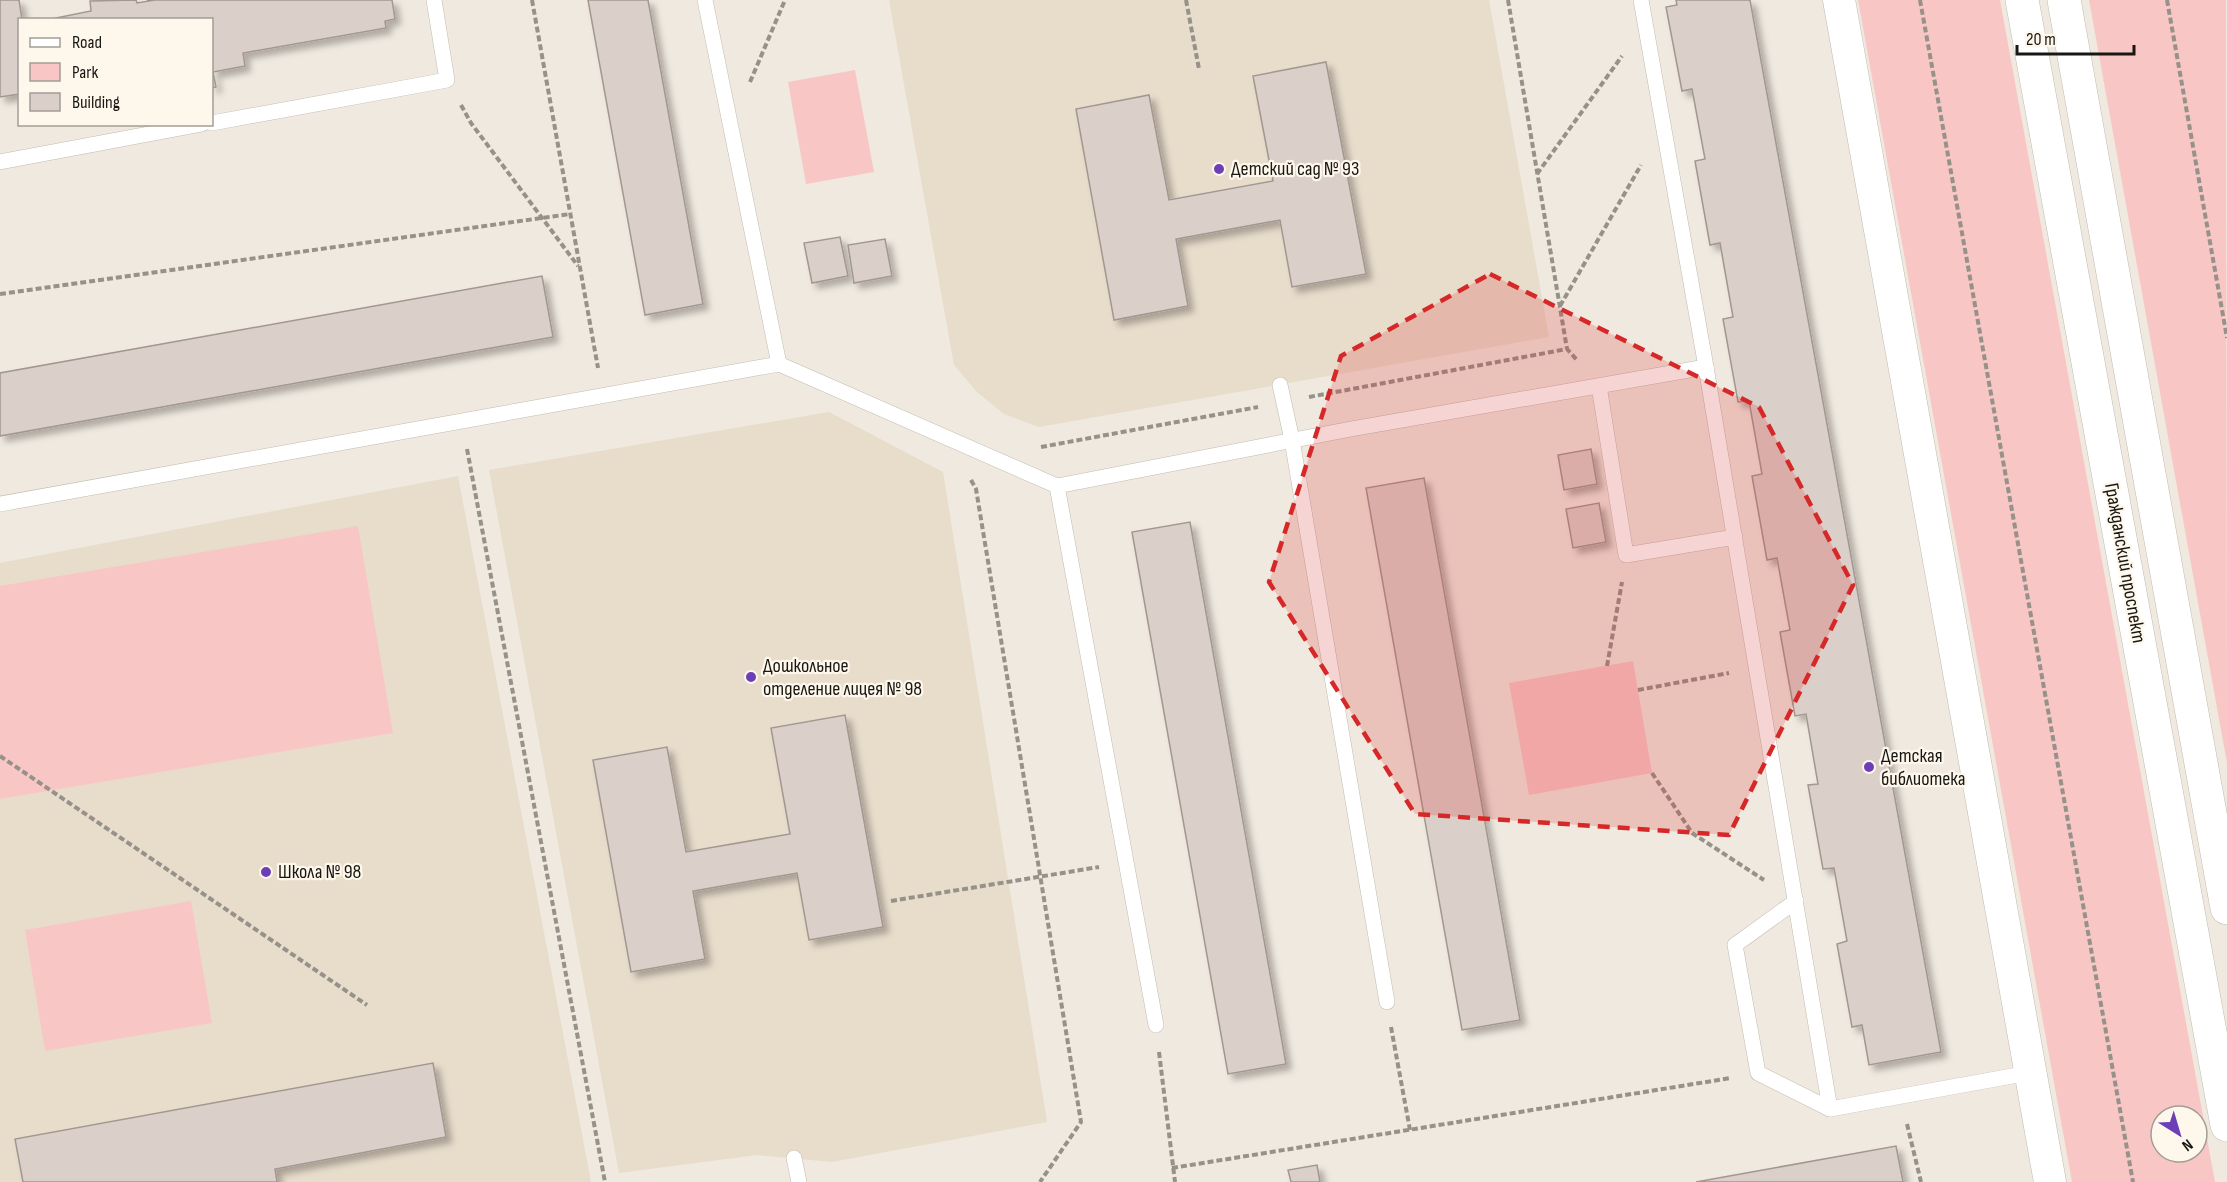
<svg xmlns="http://www.w3.org/2000/svg" width="2227" height="1182" font-family="'Sofia Sans Condensed',sans-serif">
	<style>
		.built { fill: #e8dccb }
		.green { fill: #f8c7c5; fill-rule: evenodd }
		.building { fill: #dbcfc9; stroke: #a39791; stroke-width: 1.5; filter: url(#shadow) }
		.lines { fill: none; stroke-linecap: round; stroke-linejoin: round }
		.lane-casing { stroke: #c2bbb1; stroke-width: 16 }
		.street-casing { stroke: #c2bbb1; stroke-width: 33 }
		.secondary-casing { stroke: #c2bbb1; stroke-width: 34 }
		.path { stroke: #969189; stroke-width: 4; stroke-dasharray: 6 3; stroke-linecap: butt }
		.lane { stroke: #fff; stroke-width: 15 }
		.street { stroke: #fff; stroke-width: 32 }
		.secondary { stroke: #fff; stroke-width: 33 }
		.marked { fill: #d62828; fill-opacity: 0.2; stroke: #d62828; stroke-width: 4.5; stroke-dasharray: 12 8; stroke-linejoin: round }
		.poi-dot { fill: #6c3fb7; stroke: #fef7ec; stroke-width: 2 }
		.labels { text-anchor: middle; dominant-baseline: central; stroke-width: 4.5; stroke-linejoin: round; paint-order: stroke }
		.poi-label { font-size: 20px; fill: #191713; stroke: #fef7ec; text-anchor: start }
		.street-label { font-size: 20px; fill: #191713; stroke: #fef7ec }
	</style>
	<defs>
		<filter id="shadow"><feDropShadow dx="5.5" dy="5.5" stdDeviation="3" flood-color="#0004"/></filter>
	</defs>
	<rect width="100%" height="100%" fill="#f0e9df"/>
	<g class="built">
		<polygon points="889,0 1489,0 1549,337 1039,427 1004,414 977,392 954,365"/>
		<polygon points="829,412 943,472 1047,1122 832,1162 757,1155 619,1173 489,470"/>
		<polygon points="458,476 591,1182 0,1182 0,563"/>
	</g>
	<g class="green">
		<path d="M1858 0H2000L2215 1182H2072ZM2161 1116H2197V1152H2161Z"/>
		<polygon points="2089,0 2226,0 2227,763"/>
		<polygon points="855,70 874,172 806,184 788,82"/>
		<polygon points="358,526 393,733 0,799 0,586"/>
		<polygon points="1633,661 1652,773 1529,795 1509,683"/>
		<polygon points="191,901 212,1023 45,1051 25,930"/>
	</g>
	<g class="building">
		<polygon points="0,0 19,0 22,20 20,20 20,94 0,97"/>
		<polygon points="136,0 137,3 155,0 392,0 395,19 385,21 386,28 243,53 245,66 213,72 216,87 212,88 212,20 46,20 91,11 90,1"/>
		<polygon points="588,0 648,0 703,304 645,315"/>
		<polygon points="1676,0 1750,0 1941,1052 1869,1065 1862,1025 1852,1027 1837,944 1847,941 1834,868 1823,869 1808,785 1818,784 1806,714 1795,716 1780,632 1790,630 1777,558 1767,560 1752,476 1762,474 1749,401 1738,402 1723,319 1733,317 1720,243 1710,245 1695,161 1705,159 1692,89 1682,91 1666,7 1677,5"/>
		<polygon points="1326,62 1366,274 1292,287 1280,220 1176,239 1188,306 1114,320 1076,109 1149,95 1169,200 1273,181 1253,76"/>
		<polygon points="840,237 848,276 812,283 804,243"/>
		<polygon points="885,239 892,276 854,283 848,245"/>
		<polygon points="542,276 553,337 0,436 0,373"/>
		<polygon points="1591,449 1597,484 1564,490 1558,455"/>
		<polygon points="1424,478 1520,1020 1462,1030 1366,488"/>
		<polygon points="1599,503 1606,542 1573,548 1566,509"/>
		<polygon points="1190,522 1286,1064 1228,1074 1132,532"/>
		<polygon points="845,715 883,927 809,940 797,873 693,891 705,959 631,972 593,760 667,747 686,852 790,834 771,728"/>
		<polygon points="433,1063 446,1137 275,1169 277,1182 23,1182 15,1139"/>
		<polygon points="1896,1146 1903,1182 1696,1182"/>
		<polygon points="1317,1165 1320,1182 1291,1182 1288,1170"/>
	</g>
	<g class="lines">
		<defs>
			<g id="lane">
				<polyline points="1641,0 1706,367 1830,1109 2029,1073"/>
				<polyline points="212,123 447,80 434,0"/>
				<polyline points="0,162 202,124"/>
				<polyline points="779,364 1057,486 1351,429 1706,367"/>
				<polyline points="1280,385 1292,440 1387,1002"/>
				<polyline points="1599,386 1626,555 1735,537"/>
				<polyline points="1057,486 1156,1025"/>
				<polyline points="0,504 779,364 705,0"/>
				<polyline points="1796,901 1735,945 1758,1073 1830,1109"/>
				<polyline points="794,1158 799,1182"/>
			</g>
			<polyline id="street" points="1839,0 2050,1182"/>
			<g id="secondary">
				<polyline points="2022,0 2227,1125"/>
				<polyline points="2064,0 2227,908"/>
			</g>
		</defs>
		<use href="#lane" class="lane-casing"/>
		<use href="#street" class="street-casing"/>
		<use href="#secondary" class="secondary-casing"/>
		<g class="path">
			<polyline points="149,0 149,1"/>
			<polyline points="532,0 598,368"/>
			<polyline points="1186,0 1199,69"/>
			<polyline points="1508,0 1567,349"/>
			<polyline points="1920,0 2133,1182"/>
			<polyline points="2167,0 2227,338"/>
			<polyline points="750,82 785,0"/>
			<polyline points="461,105 471,123 578,266"/>
			<polyline points="1537,174 1622,56"/>
			<polyline points="0,294 570,214"/>
			<polyline points="1560,306 1641,165"/>
			<polyline points="1309,397 1567,349 1577,360"/>
			<polyline points="1041,447 1258,407"/>
			<polyline points="467,449 605,1182"/>
			<polyline points="971,480 976,489 1081,1122 1040,1182"/>
			<polyline points="1607,666 1622,582"/>
			<polyline points="1638,690 1729,673"/>
			<polyline points="0,756 367,1005"/>
			<polyline points="1652,773 1692,833 1764,880"/>
			<polyline points="891,901 1099,867"/>
			<polyline points="1391,1027 1410,1130"/>
			<polyline points="1159,1052 1175,1182"/>
			<polyline points="1907,1124 1921,1182"/>
			<polyline points="1172,1168 1731,1078"/>
		</g>
		<use href="#lane" class="lane"/>
		<use href="#street" class="street"/>
		<use href="#secondary" class="secondary"/>
	</g>
	<path class="marked" d="M1490 274 1759 407 1853 585 1729 835 1415 814 1269 582 1341 356Z"/>
	<g class="poi-dot">
		<circle cx="1219" cy="169" r="6"/>
		<circle cx="751" cy="677" r="6"/>
		<circle cx="1869" cy="767" r="6"/>
		<circle cx="266" cy="872" r="6"/>
	</g>
	<g class="labels">
		<g class="poi-label">
			<text x="1231" y="169">Детский сад № 93</text>
			<text x="763" y="666">Дошкольное<tspan x="763" dy="23">отделение лицея № 98</tspan></text>
			<text x="1881" y="756">Детская<tspan x="1881" dy="23">библиотека</tspan></text>
			<text x="278" y="872">Школа № 98</text>
		</g>
		<g class="street-label">
			<text transform="translate(2125 563) rotate(80)">Гражданский проспект</text>
		</g>
	</g>
	<rect x="18" y="18" width="195" height="108" fill="#fef7ec" stroke="#a29d95" stroke-width="1.5"/>
	<rect x="30" y="38" width="30" height="9" fill="#ffffff" stroke="#a29d95" stroke-width="1.5"/>
	<text x="72" y="48" font-size="18" fill="#191713">Road</text>
	<rect x="30" y="63" width="30" height="18" fill="#f8c7c5" stroke="#a29d95" stroke-width="1.5"/>
	<text x="72" y="78" font-size="18" fill="#191713">Park</text>
	<rect x="30" y="93" width="30" height="18" fill="#dbcfc9" stroke="#a29d95" stroke-width="1.5"/>
	<text x="72" y="108" font-size="18" fill="#191713">Building</text>
	<g transform="translate(2179 1134) rotate(143)"><circle r="28" fill="#fef7ec" stroke="#a29d95" stroke-width="1.5"/>
	<path d="M0-4.5L10 22L0 15L-10 22Z" fill="#6c3fb7"/>
	<text y="-9" font-size="16" font-weight="bold" text-anchor="middle" fill="#191713">N</text>
	</g>
	<path d="M2017 45v9h117v-9" fill="none" stroke="#191713" stroke-width="3"/>
	<text x="2026" y="45" font-size="18" fill="#191713" stroke="#fef7ec" stroke-width="4.5" paint-order="stroke">20 m</text>
</svg>
